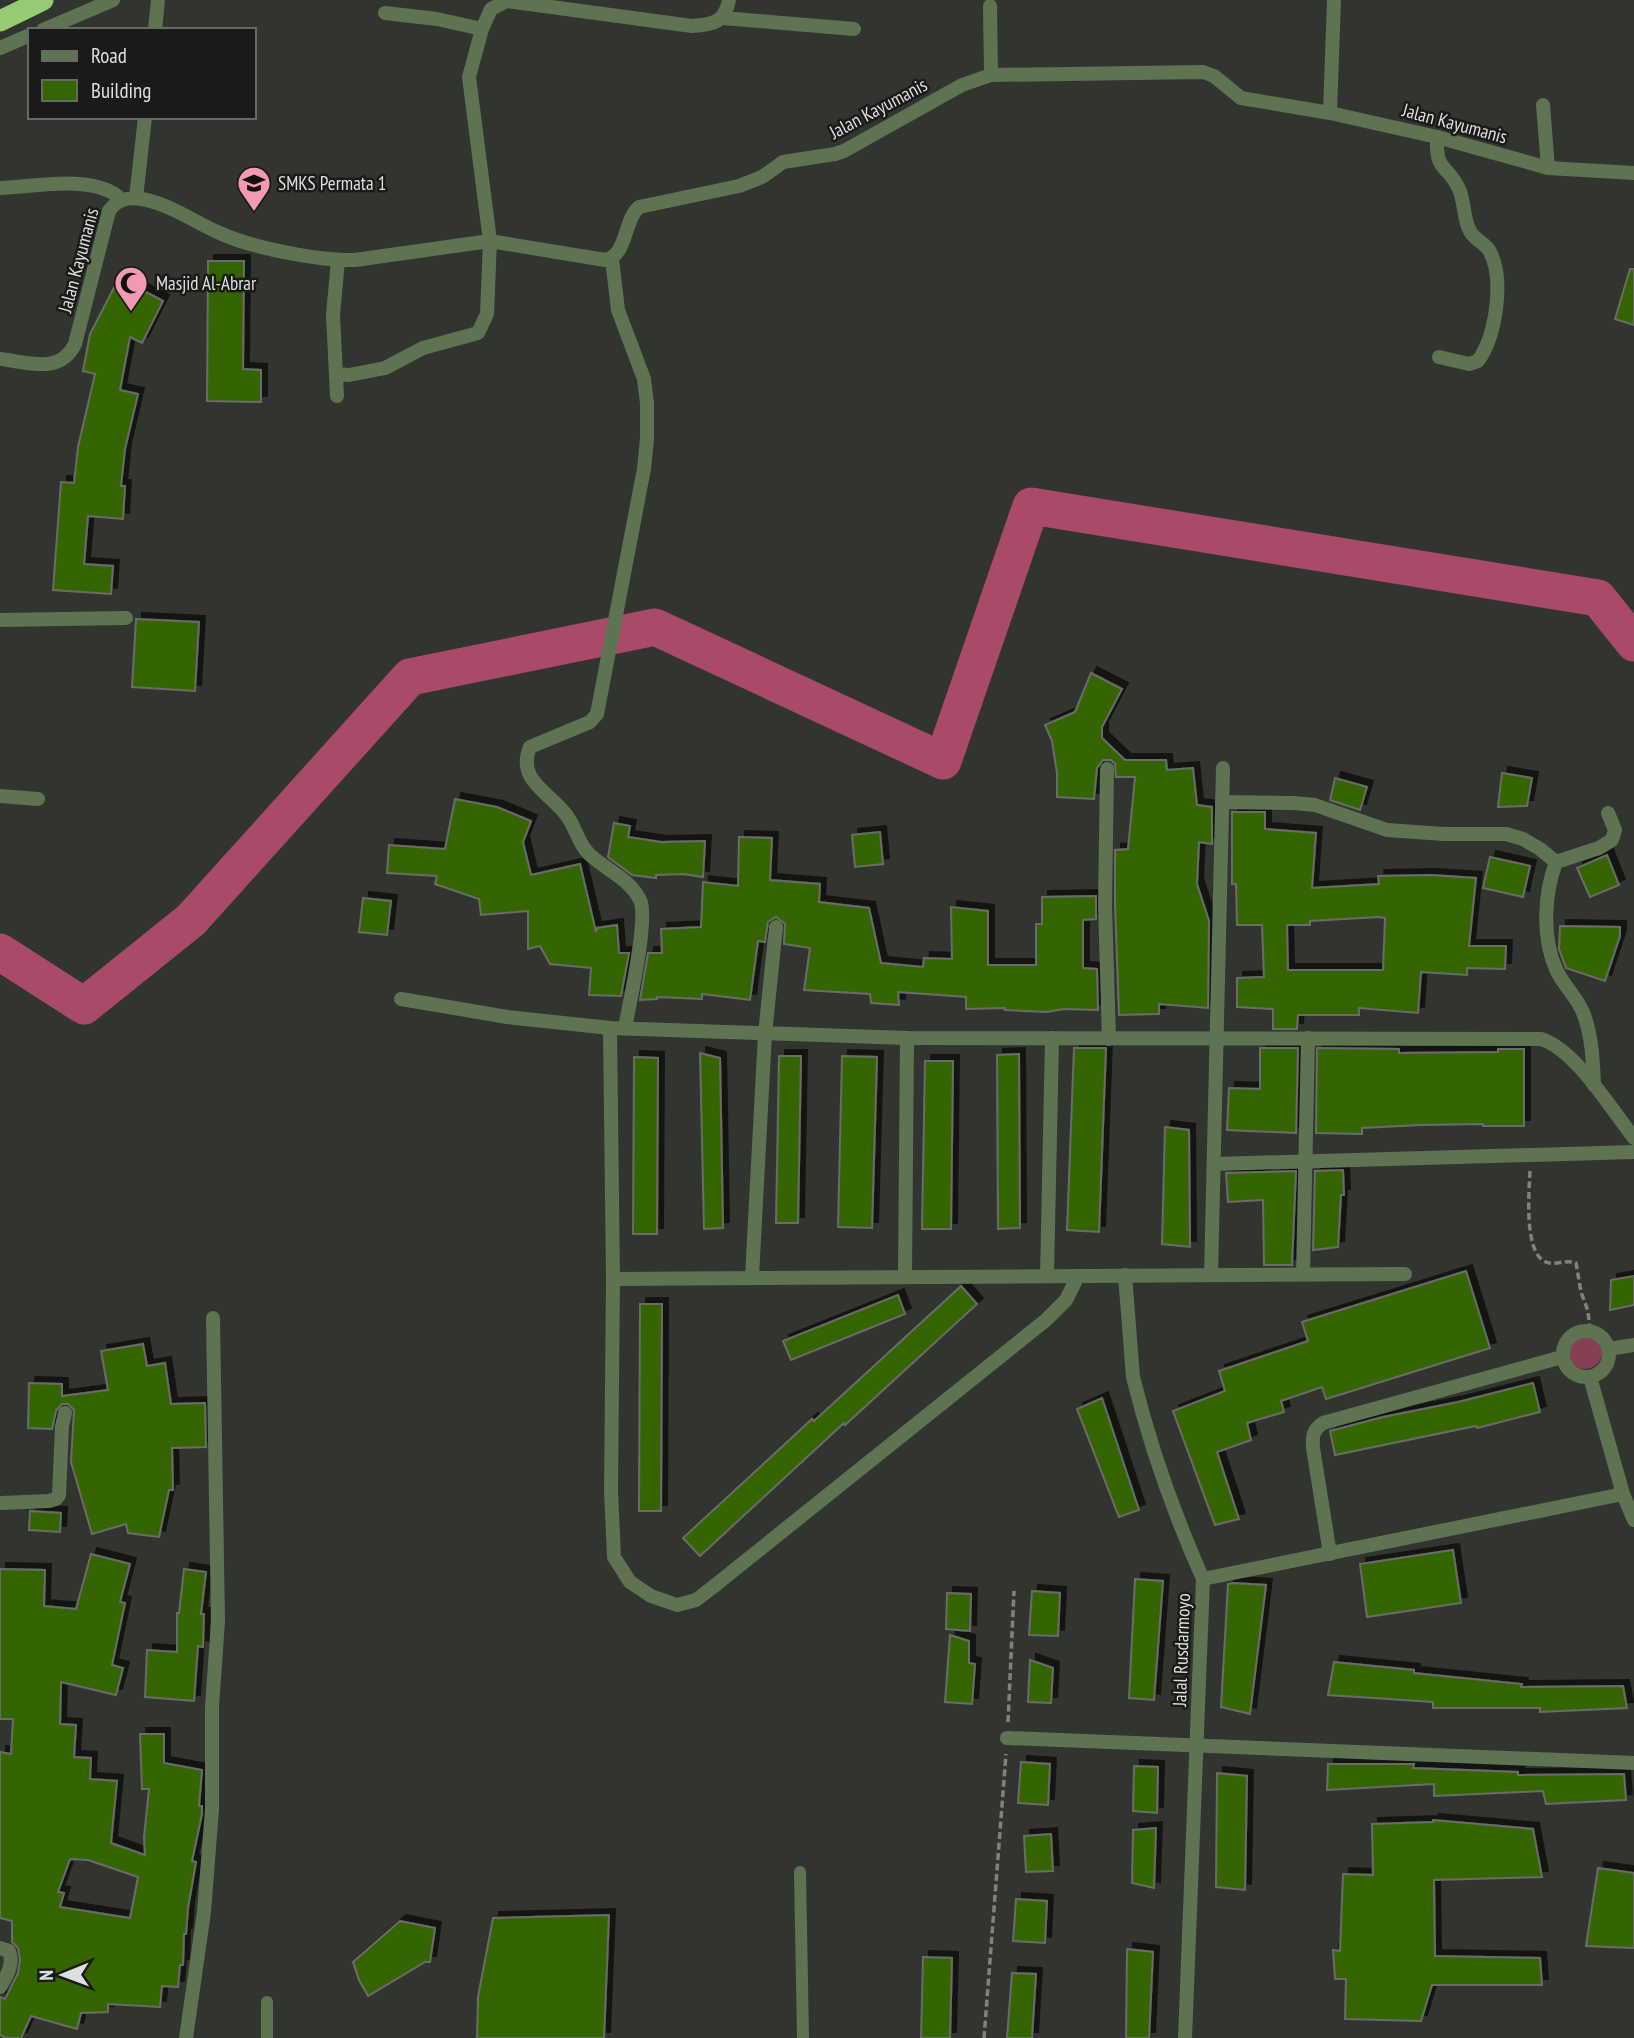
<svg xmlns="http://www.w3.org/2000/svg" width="1634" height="2038" font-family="'PT Sans Narrow',sans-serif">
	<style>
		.green { fill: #863f55 }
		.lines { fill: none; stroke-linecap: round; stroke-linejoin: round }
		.river { stroke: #a94a68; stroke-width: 37 }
		.building { fill: #366503; stroke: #696c68; stroke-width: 2; fill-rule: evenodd; filter: url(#shadow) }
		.path { stroke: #81827f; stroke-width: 3.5; stroke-dasharray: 7 3.5; stroke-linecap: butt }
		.lane { stroke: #5e7351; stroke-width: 12 }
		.street { stroke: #5e7351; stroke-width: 14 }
		.highway { stroke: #96ca73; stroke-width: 21 }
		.labels { text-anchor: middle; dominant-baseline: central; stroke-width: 5; stroke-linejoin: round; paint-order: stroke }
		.street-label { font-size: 19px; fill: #dedfdd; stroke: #1a1b19 }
		.poi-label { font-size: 19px; fill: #dedfdd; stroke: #1a1b19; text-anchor: start }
	</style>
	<defs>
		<filter id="shadow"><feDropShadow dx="6" dy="-6" stdDeviation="0" flood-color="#0009"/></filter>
	</defs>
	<rect width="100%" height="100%" fill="#323430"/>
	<circle class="green" cx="1585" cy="1352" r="17"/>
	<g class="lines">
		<polyline class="river" points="0,952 84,1006 191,920 410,677 655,627 943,761 1031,506 1598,598 1634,643"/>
	</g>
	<g class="building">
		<polygon points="208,261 244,261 243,369 261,370 261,402 207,401"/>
		<polygon points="1630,269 1634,269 1634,325 1615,319"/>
		<polygon points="119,278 163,301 142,343 130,337 120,390 138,394 125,449 121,486 125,486 123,519 88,516 84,564 113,566 111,594 53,590 61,482 74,483 78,447 95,374 83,371 90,334"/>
		<polygon points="136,619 199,622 195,691 132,687"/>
		<polygon points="1091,673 1122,689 1102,727 1102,738 1125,760 1166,760 1167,770 1193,768 1197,805 1212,807 1212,844 1199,842 1197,884 1209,921 1208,1008 1159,1004 1159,1014 1119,1015 1115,905 1115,850 1128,849 1135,777 1116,777 1115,764 1111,760 1103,760 1097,768 1094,799 1057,797 1057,773 1052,741 1045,725 1075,712"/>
		<polygon points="1502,773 1532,778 1527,806 1498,807"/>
		<polygon points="1335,778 1367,787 1360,810 1330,800"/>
		<polygon points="455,799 497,807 531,821 523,842 531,875 580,864 596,932 597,928 617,925 619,953 629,953 621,996 589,995 591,968 550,964 540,946 528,949 528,911 481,915 479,899 435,884 437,876 387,873 389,845 445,849"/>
		<path d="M1232 812H1265V829L1316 833 1312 888 1379 884 1378 876 1431 875 1476 878 1469 946H1506L1505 969 1467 968V975L1421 972 1418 1013 1359 1008V1015H1298L1297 1029H1273V1009L1237 1007V978L1264 977 1262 925H1237L1236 884H1232ZM1379 917 1385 918 1383 970H1288L1287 925H1310V921Z"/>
		<polygon points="614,823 630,826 628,837 661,842 705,841 703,877 683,874 656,875 656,878 632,875 608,857"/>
		<polygon points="880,832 883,864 855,867 852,835"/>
		<polygon points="739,837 772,838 770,880 820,884 819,902 869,908 881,963 923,967 924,958 952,959 951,907 988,911 988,965 1036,965 1036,924 1042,924 1042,897 1096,896 1096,919 1083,920 1083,968 1097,969 1098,1010 1064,1009 1047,1012 1005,1010 1005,1008 966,1009 966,997 898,992 899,1005 871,1003 870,994 804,990 810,948 784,944 785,924 776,917 768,922 765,942 758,941 750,1000 702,994 702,999 657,997 657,999 640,1000 648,953 662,953 661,929 701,927 703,882 738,886"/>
		<polygon points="1607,855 1619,885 1590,897 1577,868"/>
		<polygon points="1490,857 1530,866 1523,897 1483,888"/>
		<polygon points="363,898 391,901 387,935 359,932"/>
		<polygon points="1560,926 1620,927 1620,936 1605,981 1566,968 1559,949"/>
		<polygon points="1074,1048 1106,1048 1099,1232 1067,1230"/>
		<polygon points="1260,1048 1298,1048 1296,1133 1227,1130 1229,1088 1260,1089"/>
		<polygon points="1317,1048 1399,1049 1399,1053 1498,1052 1498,1049 1524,1049 1524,1126 1483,1126 1483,1124 1421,1125 1362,1128 1362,1134 1316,1133"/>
		<polygon points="700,1053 720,1058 723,1228 704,1229"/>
		<polygon points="1019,1054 1020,1228 998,1229 997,1055"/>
		<polygon points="779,1056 801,1056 798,1223 776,1223"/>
		<polygon points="842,1056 877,1057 872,1228 838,1227"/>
		<polygon points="634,1057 658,1058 657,1234 633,1234"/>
		<polygon points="925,1061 953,1061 951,1229 922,1229"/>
		<polygon points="1165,1127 1189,1130 1190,1247 1162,1244"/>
		<polygon points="1343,1170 1344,1195 1341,1195 1338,1247 1313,1250 1315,1171"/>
		<polygon points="1296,1171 1292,1265 1264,1265 1263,1200 1228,1202 1226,1173"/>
		<polygon points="1466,1271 1490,1348 1326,1399 1322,1387 1281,1401 1284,1412 1247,1423 1251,1440 1217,1452 1239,1519 1215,1525 1173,1411 1225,1391 1219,1371 1308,1341 1302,1322"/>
		<polygon points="1634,1276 1634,1305 1610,1310 1611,1280"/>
		<polygon points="961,1286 977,1304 845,1425 844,1423 700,1556 683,1538 812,1419 814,1421"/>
		<polygon points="898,1295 905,1314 791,1360 783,1341"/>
		<polygon points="640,1304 662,1304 661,1511 639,1511"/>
		<polygon points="143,1344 147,1366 165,1363 171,1404 205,1403 206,1447 172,1448 173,1490 169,1490 159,1537 128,1533 126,1524 92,1534 71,1462 74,1410 68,1404 62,1404 56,1411 52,1429 28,1428 29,1383 62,1384 62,1396 108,1390 101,1351"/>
		<polygon points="1533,1383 1540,1412 1477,1428 1476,1426 1335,1455 1330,1431 1383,1417 1458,1402"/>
		<polygon points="1102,1398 1139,1510 1119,1517 1077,1409"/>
		<polygon points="30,1511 61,1513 60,1532 29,1530"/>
		<polygon points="1453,1550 1461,1603 1367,1617 1360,1564"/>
		<path d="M91 1554 130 1564 120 1602 125 1603 112 1665 123 1668 116 1695 61 1682 60 1724 76 1725 74 1757 91 1758 90 1779 117 1781 111 1843 145 1855 144 1837 149 1789H142L140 1734H164V1763L202 1770 199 1806H202V1814L192 1861 196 1862 188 1908 186 1934H184L183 1965H180L178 1987 162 1986 160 2007 108 2004V2012L81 2013 77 2029 31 2016 21 2038H7L0 2035V1997L5 1999 18 1973 20 1960 18 1948 12 1942V1921L0 1918V1752L11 1754 13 1719H0V1569L45 1570 44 1606 76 1609ZM70 1859 88 1860 138 1877 130 1918 60 1907 64 1893 58 1892Z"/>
		<polygon points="184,1569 206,1572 201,1614 204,1614 203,1647 198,1646 194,1701 145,1697 147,1650 177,1652 177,1613 179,1613"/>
		<polygon points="1135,1579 1163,1581 1154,1700 1129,1698"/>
		<polygon points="1233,1583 1266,1585 1250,1714 1221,1707 1228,1584"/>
		<polygon points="1032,1591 1060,1593 1058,1636 1029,1635"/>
		<polygon points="947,1593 971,1594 970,1631 946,1629"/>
		<polygon points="950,1635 969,1641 969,1663 975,1664 972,1704 945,1702"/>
		<polygon points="1030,1660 1053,1668 1051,1703 1028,1702"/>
		<polygon points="1334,1662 1414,1670 1414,1673 1522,1684 1521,1687 1623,1686 1627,1708 1540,1712 1540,1708 1433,1708 1433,1702 1328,1695"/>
		<polygon points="1021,1762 1050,1764 1048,1805 1018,1803"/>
		<polygon points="1328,1764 1414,1764 1413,1768 1518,1772 1518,1775 1624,1774 1626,1800 1546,1804 1543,1791 1434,1796 1434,1784 1327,1790"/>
		<polygon points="1134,1766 1158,1767 1157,1813 1133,1811"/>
		<polygon points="1217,1773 1247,1776 1245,1890 1216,1887"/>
		<polygon points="1433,1820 1533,1829 1542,1877 1434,1880 1435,1956 1540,1958 1542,1985 1432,1985 1421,2021 1345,2019 1346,1979 1335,1979 1333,1950 1340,1951 1343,1874 1373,1875 1372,1824 1433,1822"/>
		<polygon points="1156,1828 1154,1888 1132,1883 1133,1830"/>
		<polygon points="1051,1834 1053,1871 1026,1872 1024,1836"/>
		<polygon points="1598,1868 1634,1873 1634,1948 1586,1946"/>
		<polygon points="1016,1899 1047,1901 1045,1943 1013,1941"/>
		<polygon points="609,1915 604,2038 477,2038 478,1997 493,1918"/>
		<polygon points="400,1921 435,1928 430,1962 425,1962 368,1996 359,1980 353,1962"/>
		<polygon points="1127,1949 1153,1952 1149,2038 1126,2038"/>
		<polygon points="923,1957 952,1958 950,2038 921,2038"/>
		<polygon points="1012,1973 1036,1974 1032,2038 1007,2038"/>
	</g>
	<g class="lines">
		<g class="path">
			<path d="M1530 1171C1529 1192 1524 1250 1544 1261 1554 1267 1565 1259 1576 1263L1581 1292 1588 1311 1590 1331"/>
			<polyline points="1008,1722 1014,1591"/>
			<polyline points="984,2038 1006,1754"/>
		</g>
		<g class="lane">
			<polyline points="800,1872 803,2038"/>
			<polyline points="267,2002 267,2038"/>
		</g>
		<g class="street">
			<polyline points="990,6 991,75"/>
			<polyline points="385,13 437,19 482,29"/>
			<polyline points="723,18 854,29"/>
			<polyline points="43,30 113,0"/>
			<polyline points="155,30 158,0"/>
			<polyline points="0,48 30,35"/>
			<polyline points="1543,105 1548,168"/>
			<polyline points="1330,113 1334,0"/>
			<path d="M1437 137C1436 175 1446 161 1459 189 1465 202 1463 219 1470 231 1474 239 1484 243 1489 250 1505 278 1496 336 1478 361L1469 364 1439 357"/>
			<path d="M1 188C35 187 96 173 122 200"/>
			<polyline points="136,198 145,117"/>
			<path d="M612 259 618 310 644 379 647 403V439L644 469 597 714 590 722 530 747C516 781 550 792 567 816 576 828 578 843 589 854 606 870 629 878 640 900 649 918 629 1005 625 1028"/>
			<path d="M0 359C28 362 60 375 75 344L109 211C117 199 128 197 142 199 170 204 196 223 222 234 253 248 320 261 355 260L490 241 605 260C628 255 623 221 639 207L739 186 762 177 783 162 835 154 844 151 962 85 991 75 1203 72 1214 76 1241 98 1330 113 1437 137 1548 168 1634 173"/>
			<path d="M336 374 349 375 385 368 423 348 478 333 487 314 490 241 469 77 482 29 491 9 507 1 692 26C713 25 725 22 729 0"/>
			<polyline points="337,396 333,315 338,260"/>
			<polyline points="0,620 126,618"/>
			<polyline points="1107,769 1105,905 1109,1039"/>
			<polyline points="0,796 38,799"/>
			<polyline points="1222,802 1294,803 1315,805 1387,830 1444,834 1506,834 1523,839 1540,849 1556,862"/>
			<path d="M401 999 507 1017 610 1028 907 1038 1541 1039C1575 1049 1611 1109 1634 1138"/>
			<polyline points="610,1028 613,1279 611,1491 614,1557 630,1582 651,1596 677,1605 696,1600 713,1587 1046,1320 1066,1300 1078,1276"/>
			<path d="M1594 1085C1593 1062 1592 1036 1584 1015 1578 997 1563 986 1556 969 1542 938 1544 894 1556 862L1599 848 1612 840 1615 830 1608 813"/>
			<polyline points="1214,1164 1634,1152"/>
			<polyline points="1303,1274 1308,1038"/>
			<path d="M1125 1275 1133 1377C1150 1446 1174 1514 1203 1579L1185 2038"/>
			<polyline points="1211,1275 1223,768"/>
			<polyline points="1047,1276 1052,1038"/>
			<polyline points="752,1277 765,1034 776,927"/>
			<polyline points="905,1277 907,1038"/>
			<polyline points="613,1279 1405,1274"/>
			<circle cx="1586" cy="1354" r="23"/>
			<polyline points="1609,1349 1634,1345"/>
			<polyline points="1590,1377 1623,1494 1634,1520"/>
			<polyline points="0,1503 49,1501 56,1499 59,1495 62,1426 65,1413"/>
			<path d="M1330 1554 1313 1448C1312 1436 1313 1430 1323 1423L1562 1357"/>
			<polyline points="1203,1579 1623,1494"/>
			<polyline points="1007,1738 1634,1763"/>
			<path d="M0 1948 9 1951C14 1965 7 1975 0 1987"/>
			<polyline points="186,2038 204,1912 212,1809 212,1707 218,1621 213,1318"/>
		</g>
		<polyline class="highway" points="0,21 43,0"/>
	</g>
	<defs>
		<symbol id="school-pin" viewBox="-11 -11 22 30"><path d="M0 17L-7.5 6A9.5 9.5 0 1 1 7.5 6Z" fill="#f19ab2" stroke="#1a1b19"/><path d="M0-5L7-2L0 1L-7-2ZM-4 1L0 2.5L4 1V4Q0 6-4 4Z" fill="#111"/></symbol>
		<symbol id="mosque-pin" viewBox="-11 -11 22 30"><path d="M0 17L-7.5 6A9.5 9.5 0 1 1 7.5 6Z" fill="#f19ab2" stroke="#1a1b19"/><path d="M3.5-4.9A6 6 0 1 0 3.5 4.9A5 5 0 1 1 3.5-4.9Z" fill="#111"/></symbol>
	</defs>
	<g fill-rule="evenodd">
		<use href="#school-pin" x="235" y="164" width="38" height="52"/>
		<use href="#mosque-pin" x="112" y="264" width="38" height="52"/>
	</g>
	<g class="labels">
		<g class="street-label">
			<text transform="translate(878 108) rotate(-28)">Jalan Kayumanis</text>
			<text transform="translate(1455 123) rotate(15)">Jalan Kayumanis</text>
			<text transform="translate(78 260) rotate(-75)">Jalan Kayumanis</text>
			<text transform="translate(1181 1650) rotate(-88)">Jalal Rusdarmoyo</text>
		</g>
		<g class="poi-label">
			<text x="278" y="183">SMKS Permata 1</text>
			<text x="156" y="283">Masjid Al-Abrar</text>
		</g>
	</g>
	<rect x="28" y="28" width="228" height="91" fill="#1a1b19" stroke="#686967" stroke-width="2"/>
	<rect x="42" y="51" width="35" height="10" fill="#5e7351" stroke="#686967" stroke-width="2"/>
	<text x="91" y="63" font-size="21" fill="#dedfdd">Road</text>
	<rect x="42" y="80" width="35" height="21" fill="#366503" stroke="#686967" stroke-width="2"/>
	<text x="91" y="98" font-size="21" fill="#dedfdd">Building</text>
	<g transform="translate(63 1975) rotate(269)" stroke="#1a1b19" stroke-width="5" paint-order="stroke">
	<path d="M0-5L12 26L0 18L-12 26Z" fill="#dedfdd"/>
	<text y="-10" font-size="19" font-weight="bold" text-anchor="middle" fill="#dedfdd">N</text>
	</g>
</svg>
